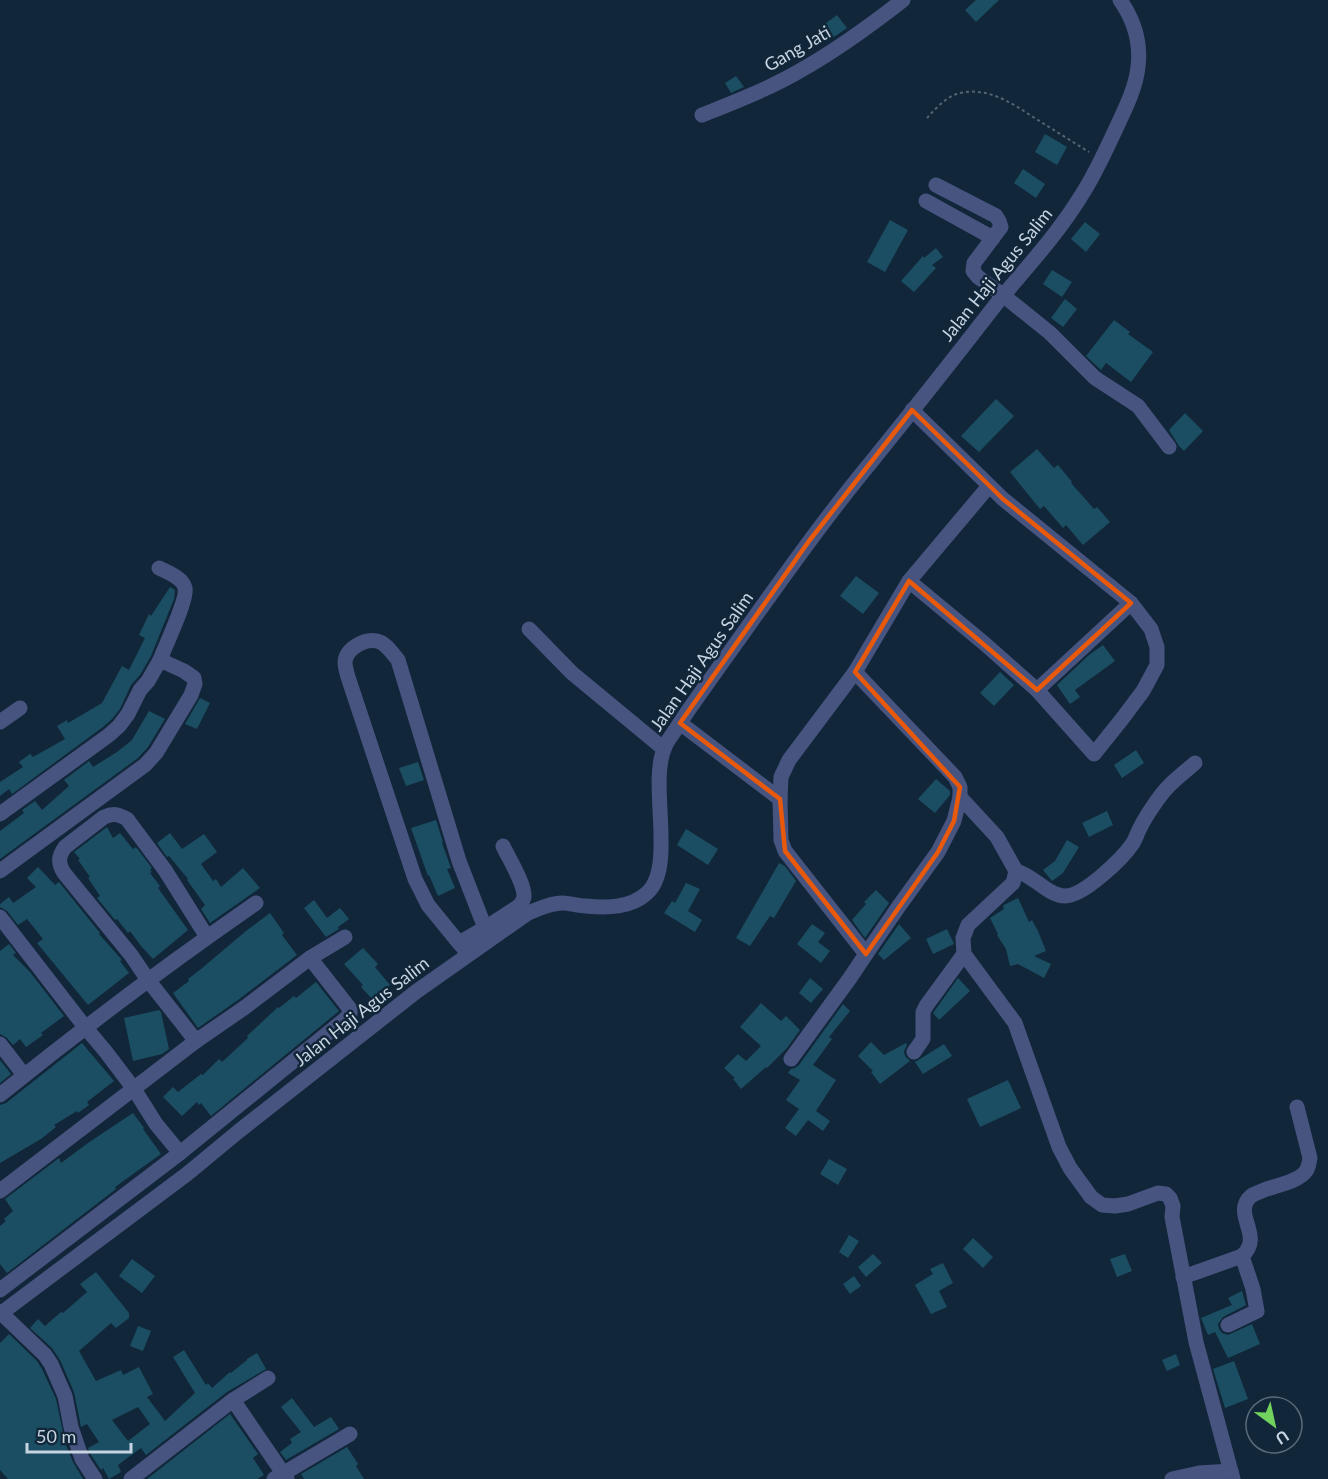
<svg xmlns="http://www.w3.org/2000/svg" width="1328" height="1479" font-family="Lato,sans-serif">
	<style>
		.building { fill: #1b4e62; fill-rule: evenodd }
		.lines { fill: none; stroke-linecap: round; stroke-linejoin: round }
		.path { stroke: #526475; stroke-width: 2; stroke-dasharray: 3 3; stroke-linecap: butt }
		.minor { stroke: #475480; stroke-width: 15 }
		.marked { fill: none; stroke: #e8590c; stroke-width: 4.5; stroke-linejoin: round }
		.labels { text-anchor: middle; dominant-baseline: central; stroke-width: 5; stroke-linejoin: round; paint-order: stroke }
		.street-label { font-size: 18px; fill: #c7d4e1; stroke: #112639 }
	</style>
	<rect width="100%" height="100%" fill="#112639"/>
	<g class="building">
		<polygon points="976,0 999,0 976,22 965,10"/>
		<polygon points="837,15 847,28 831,39 822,26"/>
		<polygon points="736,76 744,87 731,93 725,83"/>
		<polygon points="1045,134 1067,147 1057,165 1035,152"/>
		<polygon points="1023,169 1045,184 1036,198 1014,183"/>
		<polygon points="890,220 908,230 885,272 867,262"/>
		<polygon points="1085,222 1100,234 1086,252 1071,239"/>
		<polygon points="936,248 943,257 932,265 936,268 914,292 901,281 923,256 924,258"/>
		<polygon points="1052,270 1072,282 1062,297 1043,284"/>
		<polygon points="1065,299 1077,309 1063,327 1051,318"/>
		<polygon points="1114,320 1130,332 1128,334 1153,352 1131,382 1106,363 1101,370 1086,356"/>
		<polygon points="996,399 1014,416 979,452 961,436"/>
		<polygon points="1185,413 1203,431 1184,451 1179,446 1169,430"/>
		<polygon points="1037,449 1054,468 1058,465 1072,482 1071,483 1094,509 1097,507 1110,522 1083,545 1066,525 1063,528 1044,506 1040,509 1010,472"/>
		<polygon points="856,576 879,593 863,614 840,596"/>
		<polygon points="170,587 175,590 174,599 151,656 140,675 131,685 120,709 112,719 103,727 12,794 9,789 0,796 0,782 23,767 19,762 30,754 33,757 65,739 57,726 67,720 68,723 102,703 122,666 129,670 145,638 139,635 149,614 151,616"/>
		<polygon points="1103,645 1115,661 1075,690 1080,697 1070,704 1057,685 1089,655"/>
		<polygon points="1000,672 1014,685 994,706 980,693"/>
		<polygon points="200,698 210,703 197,729 185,724"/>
		<polygon points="149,711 165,719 148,747 138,758 0,859 0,831 24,813 22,810 35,801 42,810 69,786 64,780 89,761 93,767 117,752 132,740"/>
		<polygon points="1136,750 1144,763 1122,778 1114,765"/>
		<polygon points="418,762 424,780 406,786 399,768"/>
		<polygon points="936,779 950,791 950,795 935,813 918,799"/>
		<polygon points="1107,811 1113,825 1089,837 1082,823"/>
		<polygon points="436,820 443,842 442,843 451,868 447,869 455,888 438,896 429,875 428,876 411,828"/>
		<polygon points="107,827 113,838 120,833 133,849 136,847 152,868 150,870 152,872 150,873 160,886 158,888 188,930 153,959 141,946 130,931 128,933 117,919 115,920 97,898 100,896 88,878 90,877 78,860 80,859 74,852"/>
		<polygon points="686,829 718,849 708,865 677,845"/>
		<polygon points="170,833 182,849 204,834 217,852 201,864 213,881 216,879 221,887 243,868 260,888 210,923 201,909 205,905 187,880 188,879 169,856 167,857 157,843"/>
		<polygon points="1067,840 1079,847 1063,873 1052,881 1043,870 1055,861"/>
		<polygon points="779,863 785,866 796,881 774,918 770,916 750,946 736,938"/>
		<polygon points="38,867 55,885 59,882 100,933 99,934 122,960 120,961 129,973 88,1005 37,943 43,939 27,919 18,925 7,911 0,907 0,904 9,897 13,903 36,887 27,878"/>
		<polygon points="686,883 700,889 688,911 702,920 695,932 664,913 672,901 675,903"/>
		<polygon points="876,890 889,903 865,938 852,920 866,904 864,902"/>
		<polygon points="1018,898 1029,922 1032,920 1038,931 1046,951 1034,956 1051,964 1044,978 1018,964 1010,966 1006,949 997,935 998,934 990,918 1004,909 1003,906 1004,905"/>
		<polygon points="314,900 327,918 340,908 349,919 338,927 339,929 326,937 304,908"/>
		<polygon points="270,913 284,933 282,935 297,955 238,1000 198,1028 173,993 189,981 188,979 201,969 246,931"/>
		<polygon points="812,924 825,933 818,942 830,951 821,963 797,944"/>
		<polygon points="899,924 911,938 884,960 878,954"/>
		<polygon points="947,929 954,944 933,954 926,939"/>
		<polygon points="9,944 16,953 13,955 30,972 64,1016 41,1033 43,1035 26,1047 20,1039 13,1045 7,1038 0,1034 0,951"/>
		<polygon points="363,948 378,964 375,967 390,985 373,1000 361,987 363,985 344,964"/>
		<polygon points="810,978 823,989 811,1003 799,993"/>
		<polygon points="958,978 970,991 939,1020 933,1013"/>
		<polygon points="316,982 339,1011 211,1116 201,1103 199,1105 197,1102 182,1116 163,1097 173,1087 178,1092 201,1074 203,1075 219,1059 222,1062 248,1038 247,1036 278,1007 279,1008 294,996 296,998"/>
		<polygon points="761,1003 781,1021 786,1016 800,1030 787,1048 767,1068 766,1067 741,1089 733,1079 735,1078 724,1068 738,1054 746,1061 761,1046 740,1027"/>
		<polygon points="843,1004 850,1011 829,1037 832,1039 813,1065 836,1080 816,1111 830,1121 823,1131 808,1120 796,1136 785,1128 799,1109 786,1100 800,1080 788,1073 791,1069 795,1068 799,1065"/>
		<polygon points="159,1010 161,1012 169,1049 162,1054 133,1061 124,1018"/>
		<polygon points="871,1042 884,1055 906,1043 907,1045 904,1051 905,1056 910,1061 880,1084 871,1072 873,1071 858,1056"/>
		<polygon points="82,1043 114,1081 87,1102 89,1105 78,1113 77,1111 54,1125 56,1127 41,1139 0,1163 0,1105 6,1103"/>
		<polygon points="944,1044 952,1056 923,1074 915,1062"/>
		<polygon points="0,1060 11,1074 0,1083"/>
		<polygon points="1008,1080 1021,1108 980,1127 967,1099"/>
		<polygon points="133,1113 144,1128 143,1129 161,1154 115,1187 116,1189 7,1273 0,1264 0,1226 6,1221 4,1219 13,1211 5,1199 59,1158 61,1163 88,1143"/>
		<polygon points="829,1159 847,1169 838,1185 820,1174"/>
		<polygon points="849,1235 859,1241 848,1258 839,1252"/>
		<polygon points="973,1238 993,1257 983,1268 963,1249"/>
		<polygon points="873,1254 882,1263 866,1277 858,1267"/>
		<polygon points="1125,1254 1132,1271 1117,1277 1110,1259"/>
		<polygon points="132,1259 155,1276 142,1293 119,1276"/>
		<polygon points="943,1263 953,1283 939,1291 947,1307 931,1314 915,1285 933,1274 930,1269"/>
		<path d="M96 1272 129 1313V1318L116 1328 111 1323 79 1351 96 1381 121 1370 123 1375 139 1367 153 1394 147 1397 165 1421 195 1393 173 1357 184 1350 206 1385 208 1383 212 1388 230 1372 231 1373 247 1360V1359L257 1353 266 1369 227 1392 146 1455 141 1448 118 1465 121 1472 109 1479 103 1468 101 1470 91 1455 88 1448 99 1442 87 1424 81 1427 74 1392 60 1360 52 1348 30 1328 38 1319 45 1326 61 1312 63 1313 87 1292 80 1284ZM138 1407 150 1424 128 1441 112 1420Z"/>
		<polygon points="854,1276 861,1286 850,1294 843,1284"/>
		<polygon points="1242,1291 1246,1305 1223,1317 1218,1324 1219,1329 1222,1333 1228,1335 1252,1324 1260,1344 1228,1358 1215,1332 1208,1335 1201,1318 1232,1305 1228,1298"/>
		<polygon points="138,1326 151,1331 143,1351 130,1346"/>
		<polygon points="9,1334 37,1361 42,1369 56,1399 64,1437 63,1438 73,1462 83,1479 8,1479 0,1470 0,1343"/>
		<polygon points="1176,1354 1180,1365 1167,1371 1162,1360"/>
		<polygon points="1234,1361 1248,1399 1225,1408 1213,1369"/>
		<polygon points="292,1398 314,1427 331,1417 339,1429 286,1460 280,1452 292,1443 290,1439 301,1432 281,1407"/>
		<polygon points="230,1414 258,1454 253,1458 264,1475 257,1479 147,1479"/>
		<polygon points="347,1447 358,1464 356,1466 364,1479 304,1479 301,1474"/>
	</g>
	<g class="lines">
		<path class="path" d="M927 118C936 108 947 96 960 93 991 86 1017 107 1041 122 1057 132 1073 142 1089 152"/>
		<g class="minor">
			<path d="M702 115C737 101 771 88 803 69 838 49 871 25 903 0"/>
			<polyline points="936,185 996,216 999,221 1001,227 974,263 973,271 978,277 1004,296 1050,333 1095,378 1138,406 1169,447"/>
			<polyline points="926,201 993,238"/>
			<path d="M159 568C167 572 183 578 185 588 188 599 165 646 160 660"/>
			<polyline points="909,581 985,644 1037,690 1094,754 1122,719 1143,691 1157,665 1157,647 1151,629 1131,603 1003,499 912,410"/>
			<polyline points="529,629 572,673 664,749"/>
			<polyline points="855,672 955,777 960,787 960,797 954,821 938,852 899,906 866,954"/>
			<polyline points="1037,690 1131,603"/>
			<polyline points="0,722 20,708"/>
			<polyline points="680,723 780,799"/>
			<polyline points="960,797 997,837 1016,871 1013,883 968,925 963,938 964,954 1015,1023 1059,1147 1070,1168 1091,1197 1102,1205 1115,1206 1128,1204 1158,1193 1166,1194 1170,1198 1173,1206 1172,1217 1196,1342 1233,1479"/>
			<polyline points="0,814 109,735 119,726 128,714 140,690 148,681 160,660 184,671 194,678 195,684 191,695 156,753 145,765 0,871"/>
			<path d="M1016 871C1032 874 1048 896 1065 896 1084 896 1123 858 1133 843 1136 838 1138 831 1141 826 1146 816 1160 795 1167 788 1175 779 1186 771 1195 763"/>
			<polyline points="0,917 85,1027 106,1052 134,1089 156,1124 180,1153 344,1020 350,1014 350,1009 310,958 244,1008 196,1041 0,1191"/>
			<path d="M485 928 519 906C522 902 523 902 524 897 525 884 509 859 503 846"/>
			<path d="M459 943 485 928 459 861 398 660C392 653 386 643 377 641 365 638 345 649 345 663 345 667 347 673 348 677L415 879 428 905 459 943 469 954"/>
			<polyline points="310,958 345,937"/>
			<path d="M196 1041 148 980 131 955 64 873C58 863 58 857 65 847L104 817C113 813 118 814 127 819L165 870 207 937"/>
			<polyline points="0,1044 24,1075"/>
			<polyline points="914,1052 923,1039 923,1012 926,1006 964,954"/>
			<polyline points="791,1059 850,978 866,954 785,851 781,840 780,799 781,777 789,760 855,672 909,581 989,486"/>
			<path d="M0 1095C83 1028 168 964 256 903"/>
			<path d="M1183 1277 1242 1256C1265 1236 1231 1214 1251 1196 1255 1193 1260 1192 1264 1190 1275 1186 1300 1181 1306 1171 1309 1167 1309 1162 1310 1158L1297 1107"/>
			<polyline points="0,1290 180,1153"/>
			<polyline points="0,1312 45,1355 51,1364 65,1396 71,1427 82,1459 95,1479"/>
			<path d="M0 1314 187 1174 239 1131 417 991 528 913C539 909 550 903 562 903 570 903 578 906 586 906 607 908 631 908 647 893 676 867 649 786 664 749 666 742 672 735 676 729 691 705 708 683 724 660 772 593 819 525 872 461 914 409 956 356 997 303 1026 268 1057 235 1081 196 1096 173 1107 148 1119 122 1127 105 1136 86 1138 67 1141 43 1134 20 1120 0"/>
			<polyline points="1228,1325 1257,1311 1253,1289 1242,1256"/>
			<polyline points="233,1400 268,1378"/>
			<polyline points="131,1479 233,1400 287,1479"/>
			<polyline points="274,1479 350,1434"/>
			<polyline points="1172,1479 1199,1473 1231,1471"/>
		</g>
	</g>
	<path class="marked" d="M912 410 1003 499 1131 603 1037 690 909 581 855 672 960 787 954 821 938 852 866 954 785 851 780 799 680 723 809 541Z"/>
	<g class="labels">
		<g class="street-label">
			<text transform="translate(797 48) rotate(-30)">Gang Jati</text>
			<text transform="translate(996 274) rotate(-51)">Jalan Haji Agus Salim</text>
			<text transform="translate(701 661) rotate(-55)">Jalan Haji Agus Salim</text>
			<text transform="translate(361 1011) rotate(-38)">Jalan Haji Agus Salim</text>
		</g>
	</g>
	<g transform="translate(1274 1425) rotate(147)"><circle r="28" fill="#112639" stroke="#5a6c7c" stroke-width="1.5"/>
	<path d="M0-4.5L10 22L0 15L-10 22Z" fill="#71d25e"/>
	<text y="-9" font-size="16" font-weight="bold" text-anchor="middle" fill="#c7d4e1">U</text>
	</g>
	<path d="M27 1443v9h104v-9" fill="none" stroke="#c7d4e1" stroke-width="3"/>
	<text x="36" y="1443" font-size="18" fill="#c7d4e1" stroke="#112639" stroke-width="4.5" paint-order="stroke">50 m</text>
</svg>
